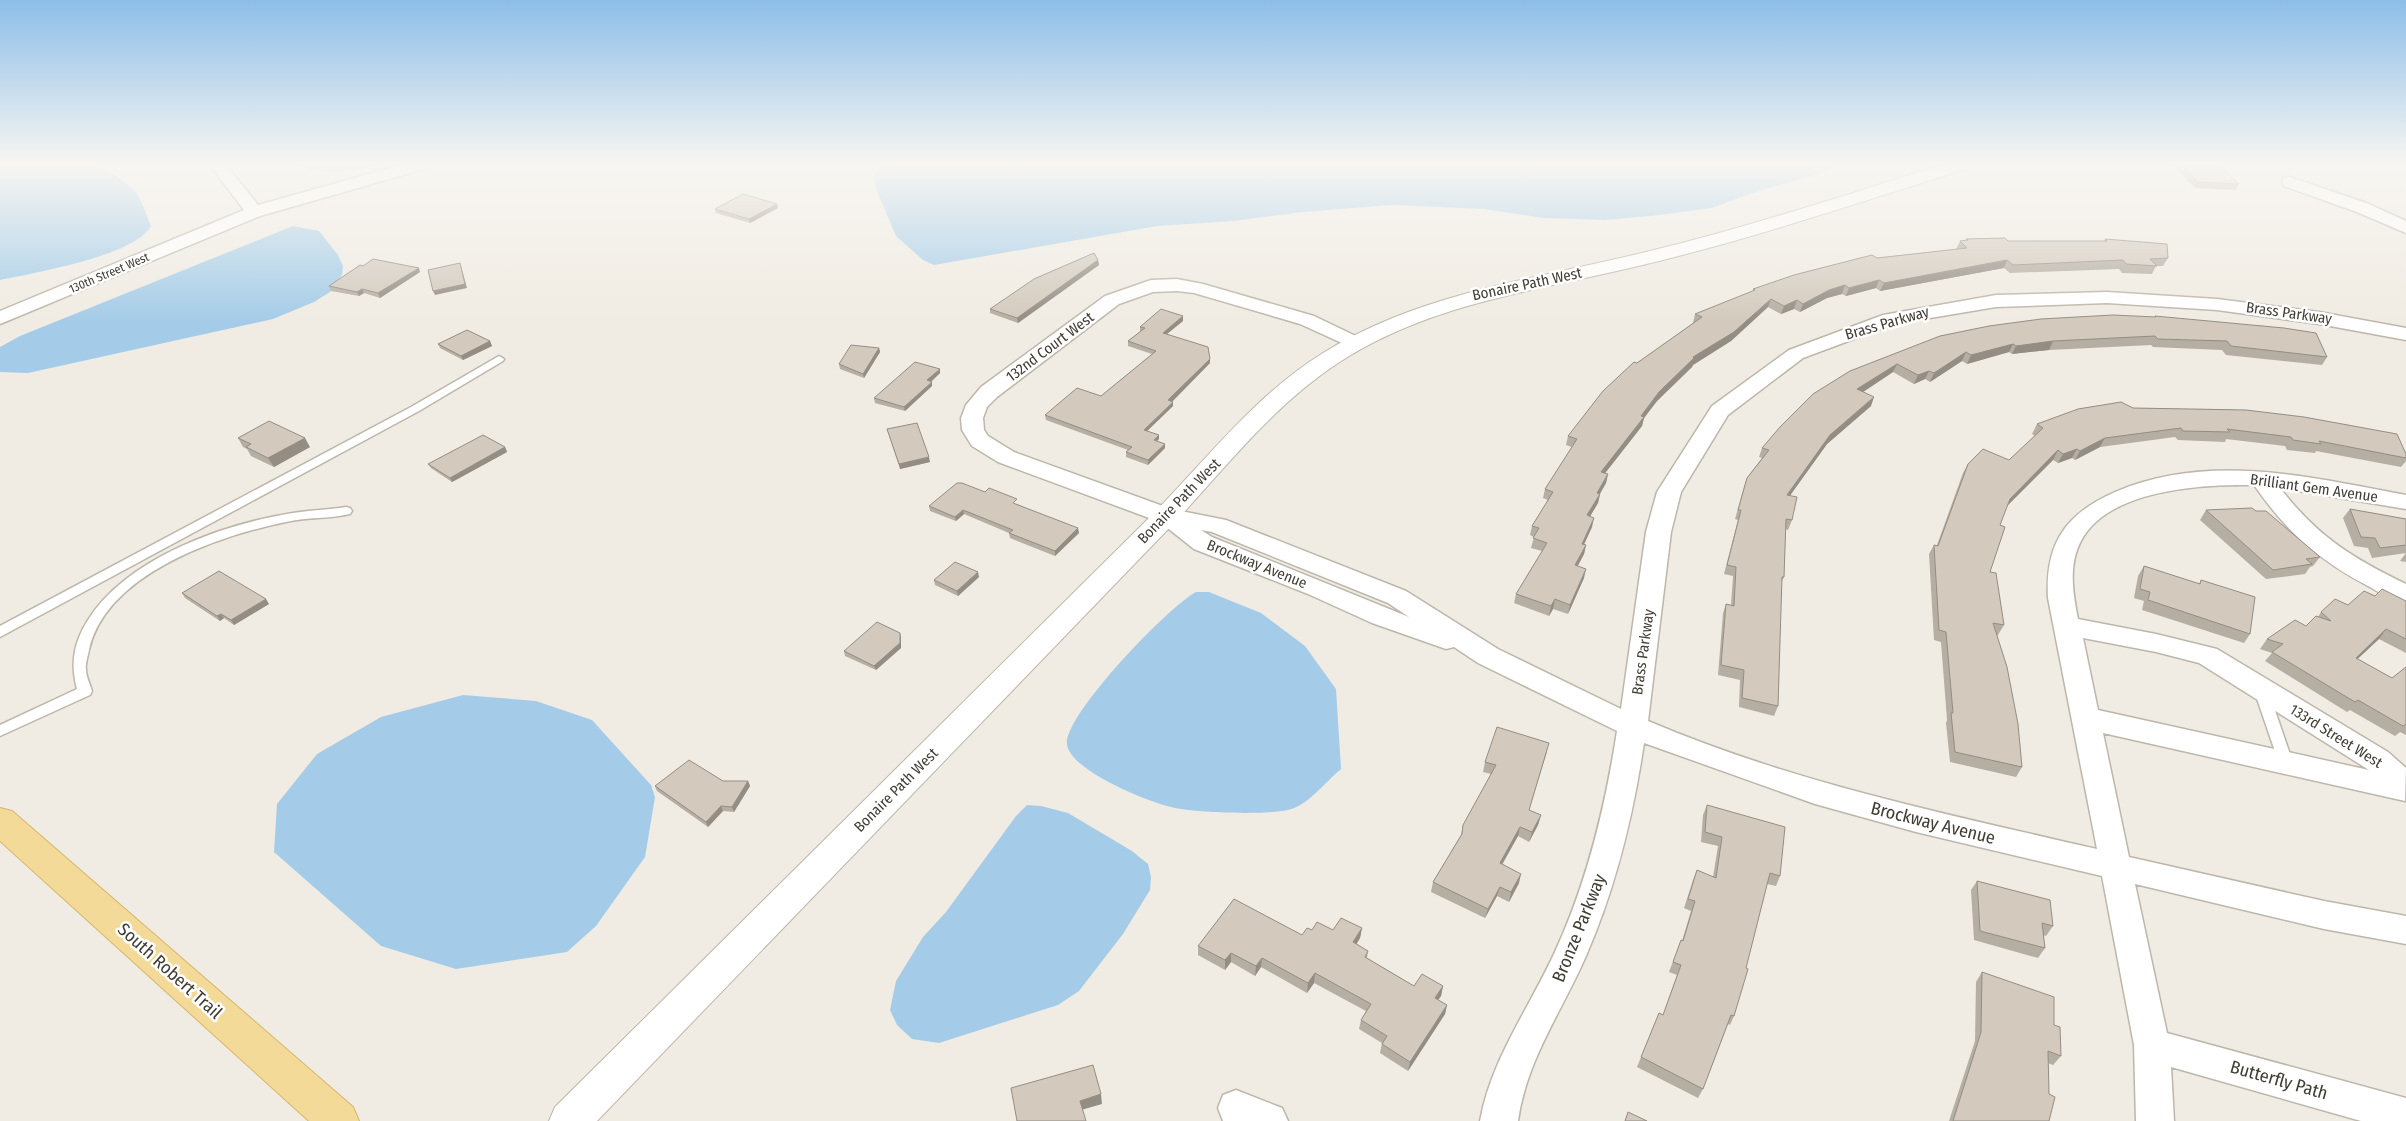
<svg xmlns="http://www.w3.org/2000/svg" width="2406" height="1121" font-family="'Fira Sans Condensed',sans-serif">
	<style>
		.water { fill: #a4cce8 }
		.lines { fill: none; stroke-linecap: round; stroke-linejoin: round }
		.service-casing { stroke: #bdb6aa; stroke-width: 3 }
		.minor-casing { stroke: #bdb6aa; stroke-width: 3 }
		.tertiary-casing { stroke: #bdb6aa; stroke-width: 2 }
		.primary-casing { stroke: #d6b66a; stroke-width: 2 }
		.service { fill: #fff; fill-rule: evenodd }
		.minor { fill: #fff; fill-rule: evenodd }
		.tertiary { fill: #fff; fill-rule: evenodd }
		.primary { fill: #f4da98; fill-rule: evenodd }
		.wall { fill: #b5aea3 }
		.shaded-wall { fill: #948d84 }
		.building { fill: #d3cabd; stroke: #948d84 }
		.labels { text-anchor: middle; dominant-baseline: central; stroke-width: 5; stroke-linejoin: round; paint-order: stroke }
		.far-street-label { font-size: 12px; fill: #413c34; stroke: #fff }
		.street-label { font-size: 15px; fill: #413c34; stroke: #fff }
		.near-street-label { font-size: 18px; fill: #413c34; stroke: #fff }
	</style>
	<rect width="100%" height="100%" fill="#f0ece3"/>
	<g class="water">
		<path d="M0 165H90C106 169 122 178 134 190 142 199 146 215 151 226 135 256 33 273 0 280Z"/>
		<path d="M295 165H380C348 172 327 175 295 165Z"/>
		<polygon points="880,165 1840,165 1813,176 1758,191 1712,208 1651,216 1605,220 1544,218 1484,209 1393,205 1302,212 1233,221 1157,226 934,265 923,260 896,236 876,189 874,176"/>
		<polygon points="293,226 319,231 338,255 343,266 342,275 330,292 314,302 273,319 28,373 0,372 0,347 20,336"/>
		<path d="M1196 592H1209L1261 613 1305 646 1336 689 1341 769C1326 781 1308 806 1288 810 1264 815 1200 813 1175 808 1151 803 1072 772 1067 745 1062 717 1169 606 1196 592Z"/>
		<polygon points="463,695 536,701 592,720 651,785 655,797 645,857 596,926 567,952 456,969 381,946 274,852 277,804 317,754 381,717"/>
		<polygon points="1027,805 1041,806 1068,813 1132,851 1148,864 1151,877 1150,890 1123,934 1079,991 1058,1005 939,1043 912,1039 897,1025 890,1010 896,981 923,937 946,912 1016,816"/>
	</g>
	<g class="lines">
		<defs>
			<g id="service">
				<polygon points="499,356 504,359 503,361 419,411 0,637 0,626 411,407"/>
				<path d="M346 507 350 508 352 511 350 514C329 519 307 517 286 522 218 536 106 574 89 650 88 656 85 663 86 669 86 677 90 684 92 691L90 695 0 736V725L77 689C70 663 74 642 88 620 127 558 223 524 293 513 310 510 328 510 346 507Z"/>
				<polygon points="2261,685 2266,686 2268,690 2293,763 2291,767 2286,769 2281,767 2279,763 2254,690 2256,686"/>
			</g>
			<g id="minor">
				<polygon points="210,165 226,165 258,205 401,165 426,165 424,169 260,216 0,324 0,311 244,210"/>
				<polygon points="2290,177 2369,204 2406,221 2406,233 2357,212 2284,186 2282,182 2284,178"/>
				<path d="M1177 279 1203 284 1314 316 1362 339 1365 343 1362 347 1355 349 1300 324 1194 293 1177 291 1153 292 1119 304 997 397 987 407 983 418 984 430 988 436 1014 452 1171 509 1226 520 1406 591 1498 649 1621 709 1646 532 1657 492 1712 406 1789 350 1883 315 1996 295 2107 292 2217 299 2319 312 2406 328V340L2319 324 2217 310 2107 303 1996 307 1894 324 1803 358 1728 415 1681 492 1671 532 1648 721C1791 782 1945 814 2097 849L2048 598C2045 544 2065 514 2115 492 2209 452 2310 477 2406 495V509L2280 488C2317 536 2352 558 2406 584V604C2392 600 2380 593 2368 586 2318 560 2286 531 2254 485 2203 484 2108 489 2081 541 2068 565 2073 594 2078 619L2156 634 2217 649 2388 752 2406 768 2405 801 2103 733 2129 857 2324 901 2406 916V944L2324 929 2135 884 2167 1033 2406 1098V1121H2361L2171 1067 2174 1121H2136L2134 1045 2102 876 1916 832 1815 804 1644 743C1633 817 1616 887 1586 956 1562 1011 1526 1061 1518 1121H1480C1491 1060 1528 1010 1554 954 1587 883 1605 809 1617 731L1478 663 1454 647 1446 649 1372 623 1308 594 1194 549 1160 522 998 462 972 446 962 430 961 418 966 405 981 387 1105 296 1151 280ZM1201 530 1212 532 1388 603 1409 617 1212 537ZM2083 638 2156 652 2199 663 2369 770 2098 710Z"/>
				<polygon points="1236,1090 1282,1108 1288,1121 1223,1121 1218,1108 1223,1095"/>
			</g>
			<path id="tertiary" d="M1942 165H1969L1966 169C1864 201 1763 235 1659 261 1550 289 1434 300 1338 363 1274 405 1226 467 1175 522L597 1121H549L555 1107 1157 510C1209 456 1258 393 1323 353 1423 291 1538 279 1650 251 1749 227 1845 195 1942 165Z"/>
			<polygon id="primary" points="0,808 12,811 353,1107 359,1121 309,1121 0,841"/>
		</defs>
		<use href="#service" class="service-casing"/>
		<use href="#minor" class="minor-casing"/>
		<use href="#tertiary" class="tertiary-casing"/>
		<use href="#primary" class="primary-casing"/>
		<use href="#service" class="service"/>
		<use href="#minor" class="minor"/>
		<use href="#tertiary" class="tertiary"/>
		<use href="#primary" class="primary"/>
	</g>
	<g class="wall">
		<polygon points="2173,165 2219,165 2239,184 2236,190 2195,188"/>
		<polygon points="778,208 750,223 716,213 715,209"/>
		<polygon points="1966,239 2008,241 2104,241 2105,239 2168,258 2163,266 2156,266 2152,274 2122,273 2119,269 2010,273 2004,268 1880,291 1876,288 1846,296 1842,294 1827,298 1800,312 1794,309 1781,314 1768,307 1731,341 1693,365 1692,367 1657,401 1644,418 1642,426 1605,473 1608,474 1606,483 1600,494 1598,503 1590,516 1592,527 1584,544 1586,545 1584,554 1578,566 1584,578 1568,614 1553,609 1549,616 1514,603 1516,594 1542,551 1531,548 1534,537 1530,535 1532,526 1548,500 1543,498 1545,489 1572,447 1566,445 1568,436 1637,363 1694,323 1693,323 1695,314 1753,291 1753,289 1877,258 1957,249 1956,249 1960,241 1966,240"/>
		<polygon points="1098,260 1099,265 1018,323 990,313 990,309"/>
		<polygon points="420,272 380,298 364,293 359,296 331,291 329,286"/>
		<polygon points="1183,316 1183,321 1167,334 1210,359 1210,363 1172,401 1173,406 1147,431 1159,435 1159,439 1157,441 1165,444 1165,448 1148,465 1126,457 1126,452 1128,450 1046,420 1045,415 1101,396 1152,354 1128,346 1128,341 1141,331 1140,331 1140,327"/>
		<polygon points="2155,316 2327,357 2322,365 2226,355 2222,350 2153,347 2151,345 2049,350 2012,354 2009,352 1967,364 1962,361 1930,382 1925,379 1914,384 1893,372 1863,392 1871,406 1827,444 1790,495 1792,520 1788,530 1785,529 1784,577 1781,583 1778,706 1774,716 1739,707 1740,680 1718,675 1723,613 1726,604 1731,605 1733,576 1724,574 1738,520 1735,519 1744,487 1747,478 1762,458 1759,457 1762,448 1850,371 2154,317"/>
		<polygon points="490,341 492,346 463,360 440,348 438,344"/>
		<polygon points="879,348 880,352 864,378 840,369 839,364"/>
		<polygon points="940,373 931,382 932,386 905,411 875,403 874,398"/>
		<polygon points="2133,408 2246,410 2406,458 2406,461 2401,467 2316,451 2315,453 2287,450 2285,446 2226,439 2225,442 2178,440 2175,437 2100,447 2075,460 2072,458 2058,463 2053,460 2007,506 2000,525 1990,572 2004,625 1998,635 1997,635 2022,767 2016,777 1950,762 1946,723 1947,720 1941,642 1934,640 1929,554 1934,545 1937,545 1963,473 1968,464 2009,460 2035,436 2032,434 2037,424"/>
		<polygon points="887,429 930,462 900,469"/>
		<polygon points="238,438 310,447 274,467 251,456 247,449 243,447"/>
		<polygon points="505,447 507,452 452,482 431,468 428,464"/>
		<polygon points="1017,504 1079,533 1055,556 1010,538 1009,533 964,514 956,521 930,511 929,506"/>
		<polygon points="2350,509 2406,519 2406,562 2400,561 2406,553 2372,558 2368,548 2354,546 2343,518"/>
		<polygon points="2206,510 2256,511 2320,557 2313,566 2310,567 2305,574 2266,579 2200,520"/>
		<polygon points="2144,566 2199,584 2201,580 2250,634 2244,643 2142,610 2144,601 2134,598 2138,576"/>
		<polygon points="979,577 958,596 935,585 934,580"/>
		<polygon points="182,593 269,604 234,625 224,618 220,621 185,598"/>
		<polygon points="2375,596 2406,601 2406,653 2379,639 2357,659 2392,678 2406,667 2406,735 2400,732 2395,736 2350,710 2347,712 2265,661 2272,653 2260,649 2267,639 2306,626 2318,617 2321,612 2348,605"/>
		<polygon points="900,633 901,638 901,648 876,670 845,656 844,651"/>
		<polygon points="1547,752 1529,810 1541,815 1538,825 1529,842 1518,836 1502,865 1519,883 1509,902 1497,896 1485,918 1431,892 1433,882 1461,835 1463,825 1491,774 1483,772 1485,762"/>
		<polygon points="723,781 748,781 750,786 734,812 723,811 708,827 657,791 655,786"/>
		<polygon points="1707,805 1780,876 1776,886 1767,884 1734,1016 1730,1025 1728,1024 1703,1089 1698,1098 1637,1067 1659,1013 1663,1015 1677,975 1669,972 1681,940 1682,941 1691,911 1684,908 1693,880 1697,870 1713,877 1718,846 1701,842 1703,815"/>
		<polygon points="1977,881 2053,926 2046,936 2043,935 2045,948 2038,958 1974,940 1971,890"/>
		<polygon points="1362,928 1360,938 1356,944 1368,951 1367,958 1414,986 1443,986 1441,996 1438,1000 1447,1005 1445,1014 1408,1071 1380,1053 1382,1043 1359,1029 1361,1020 1366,1011 1314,983 1307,993 1261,967 1255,976 1231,962 1225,970 1198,955 1198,946 1302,935 1333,930"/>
		<polygon points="1982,972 2054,1025 2061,1056 2053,1065 2048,1063 2049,1121 1949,1121 1975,1041 1976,982"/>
	</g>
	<g class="shaded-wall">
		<polygon points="777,204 778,208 750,223 749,219"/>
		<polygon points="1098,260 1099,265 1018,323 1017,318"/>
		<polygon points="2007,260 2004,268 1880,291 1884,283"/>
		<polygon points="460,263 467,288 435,295 433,291"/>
		<polygon points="419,268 420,272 380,298 378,293"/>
		<polygon points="1879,280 1876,288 1846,296 1849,288"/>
		<polygon points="1845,285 1842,294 1827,298 1800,312 1803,304 1829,290"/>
		<polygon points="362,289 364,293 359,296 357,292"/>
		<polygon points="1771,299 1768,307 1731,341 1693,365 1692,367 1657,401 1644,418 1642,426 1599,481 1601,472 1659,392 1693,357"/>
		<polygon points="1797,300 1794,309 1781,314 1784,306"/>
		<polygon points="1183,316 1183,321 1163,337 1163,333"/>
		<polygon points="490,341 492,346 463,360 461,356"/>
		<polygon points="2053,341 2049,350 2012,354 2016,346"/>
		<polygon points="2013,344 2009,352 1967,364 1971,355"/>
		<polygon points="879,348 880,352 864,378 863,374"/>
		<polygon points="1966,352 1962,361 1930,382 1934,373"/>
		<polygon points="1210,359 1210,363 1169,405 1168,400"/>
		<polygon points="1897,364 1893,372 1854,398 1857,389"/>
		<polygon points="940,369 940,373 927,385 927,380"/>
		<polygon points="1929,371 1925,379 1914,384 1918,375"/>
		<polygon points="932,382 932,386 905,411 904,407"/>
		<polygon points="1874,397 1871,406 1827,444 1784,504 1787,495 1830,435"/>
		<polygon points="1173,402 1173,406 1144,434 1144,430"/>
		<polygon points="1159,435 1159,439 1154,444 1154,440"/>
		<polygon points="305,438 310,447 274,467 268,458"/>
		<polygon points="2105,438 2100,447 2075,460 2080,451"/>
		<polygon points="1165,444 1165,448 1148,465 1148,460"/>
		<polygon points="505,447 507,452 452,482 450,478"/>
		<polygon points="2077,449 2072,458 2058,463 2063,454"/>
		<polygon points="2058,450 2053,460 2005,508 2010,499"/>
		<polygon points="929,457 930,462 900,469 899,464"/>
		<polygon points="1608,474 1606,483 1595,502 1597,493"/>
		<polygon points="1600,494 1598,503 1585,525 1587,515"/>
		<polygon points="963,510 964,514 956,521 955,517"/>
		<polygon points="1594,518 1592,527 1580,553 1582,544"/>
		<polygon points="1078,528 1079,533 1055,556 1055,551"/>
		<polygon points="1586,545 1584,554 1573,574 1575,565"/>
		<polygon points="1586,569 1584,578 1568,614 1570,605"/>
		<polygon points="978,572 979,577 958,596 957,591"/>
		<polygon points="266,599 269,604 234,625 231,620"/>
		<polygon points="1555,599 1553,609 1549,616 1551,606"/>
		<polygon points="221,614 224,618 220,621 217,616"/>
		<polygon points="2386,629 2379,639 2348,668 2356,658"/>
		<polygon points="900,633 901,638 901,648 876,670 874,666"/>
		<polygon points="748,781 750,786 734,812 732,807"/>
		<polygon points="721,806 723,811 708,827 706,822"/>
		<polygon points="1541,815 1538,825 1529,842 1532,832"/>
		<polygon points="1520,827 1518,836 1497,873 1500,863"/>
		<polygon points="1521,874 1519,883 1509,902 1511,892"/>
		<polygon points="1500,887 1497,896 1485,918 1488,909"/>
		<polygon points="1362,928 1360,938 1352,952 1353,942"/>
		<polygon points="1231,953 1231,962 1225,970 1225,960"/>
		<polygon points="1262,958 1261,967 1255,976 1256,966"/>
		<polygon points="1315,973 1314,983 1307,993 1308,983"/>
		<polygon points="1443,986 1441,996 1433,1007 1435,998"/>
		<polygon points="1447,1005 1445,1014 1408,1071 1410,1062"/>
		<polygon points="1101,1094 1102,1104 1081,1110 1080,1101"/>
	</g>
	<g class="building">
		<polygon points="2181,165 2219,165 2239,184 2198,182"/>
		<polygon points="743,194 777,204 749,219 715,209"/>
		<polygon points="2005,238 2008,241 2107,241 2105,239 2167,244 2168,258 2150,259 2157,266 2126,264 2123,260 2013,265 2007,260 1884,283 1879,280 1849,288 1845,285 1829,290 1803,304 1797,300 1784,306 1771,299 1734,332 1693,357 1694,358 1659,392 1641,416 1644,417 1601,472 1608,474 1597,493 1600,494 1587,515 1594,518 1582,544 1586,545 1575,565 1586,569 1570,605 1555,599 1551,606 1516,594 1547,543 1533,538 1539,528 1532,526 1553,492 1545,489 1577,439 1568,436 1603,391 1634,362 1637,363 1702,317 1695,314 1755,290 1753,289 1794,275 1872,255 1877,258 1967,248 1960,241 1968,240 1966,239"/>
		<polygon points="1094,253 1098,260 1017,318 990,309 1034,279"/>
		<polygon points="373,259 419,268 378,293 362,289 357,292 329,286 360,265 363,266"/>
		<polygon points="460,263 465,284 433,291 428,270"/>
		<polygon points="1161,309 1183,316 1163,333 1208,347 1210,359 1168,400 1173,402 1144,430 1159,435 1154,440 1165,444 1148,460 1126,452 1132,447 1045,415 1077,388 1101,396 1156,351 1128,341 1145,328 1140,327"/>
		<polygon points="2113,315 2156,317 2155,316 2284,328 2316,333 2327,357 2231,346 2227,341 2158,339 2155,336 2053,341 2016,346 2013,344 1971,355 1966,352 1934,373 1929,371 1918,375 1897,364 1857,389 1874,397 1830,435 1787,495 1797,497 1792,520 1786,519 1784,577 1782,577 1778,706 1742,698 1744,670 1721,665 1726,604 1734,606 1736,567 1727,565 1741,510 1738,510 1747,478 1769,450 1762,448 1780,427 1813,394 1850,371 1940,336 1989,326 2041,319"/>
		<polygon points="467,330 490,341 461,356 438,344"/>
		<polygon points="851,345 879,348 863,374 839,364"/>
		<polygon points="915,362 940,369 927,380 932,382 904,407 874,398"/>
		<polygon points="2121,402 2133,408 2246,410 2304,417 2397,434 2406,454 2406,458 2319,441 2321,444 2293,440 2291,437 2227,429 2230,432 2183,431 2181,428 2105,438 2080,451 2077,449 2063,454 2058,450 2010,499 2000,525 2005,527 1990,572 1996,573 2004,625 1993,623 2007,667 2018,724 2022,767 1955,752 1951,713 1953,713 1946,632 1939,630 1934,545 1938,546 1968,464 1983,449 2009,460 2043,428 2037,424 2078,409"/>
		<polygon points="269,421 305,438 268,458 246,447 251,444 238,438"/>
		<polygon points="917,423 929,457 899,464 887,429"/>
		<polygon points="483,435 505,447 450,478 428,464"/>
		<polygon points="957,483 962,483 985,492 989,488 1017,499 1013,503 1078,528 1055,551 1009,533 1013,530 963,510 955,517 929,506"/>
		<polygon points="2252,508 2256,511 2266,511 2320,557 2306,559 2312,564 2273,570 2206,510"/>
		<polygon points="2350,509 2406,519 2406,545 2380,548 2375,538 2361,537"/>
		<polygon points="955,562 978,572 957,591 934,580"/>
		<polygon points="2144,566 2200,584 2201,580 2255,597 2250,634 2148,600 2150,592 2140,589"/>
		<polygon points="219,571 266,599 231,620 221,614 217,616 182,593"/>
		<polygon points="2382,589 2406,601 2406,639 2386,629 2356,658 2392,678 2406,667 2406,724 2403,726 2358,700 2355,702 2272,652 2283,644 2267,639 2295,620 2306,626 2316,616 2331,621 2321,612 2335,599 2348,605 2364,591 2375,596"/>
		<polygon points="877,622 900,633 900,643 874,666 844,651"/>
		<polygon points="1497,727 1549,743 1529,810 1541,815 1532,832 1520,827 1500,863 1521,874 1511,892 1500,887 1488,909 1433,882 1462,834 1463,825 1496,765 1485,762"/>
		<polygon points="689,760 723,781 748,781 732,807 721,806 706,822 655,786"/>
		<polygon points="1707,805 1785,827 1780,876 1770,873 1746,968 1748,969 1734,1016 1731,1015 1703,1089 1641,1057 1659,1013 1663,1015 1681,965 1673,962 1681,940 1683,941 1695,901 1688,899 1697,870 1716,878 1722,837 1705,832"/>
		<polygon points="1977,881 2050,900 2053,926 2042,923 2045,948 1980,931"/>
		<polygon points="1234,899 1302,935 1307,928 1312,930 1317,922 1333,930 1341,918 1362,928 1353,942 1368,951 1365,957 1414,986 1422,974 1443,986 1435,998 1447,1005 1410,1062 1382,1044 1387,1036 1361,1020 1371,1004 1315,973 1308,983 1262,958 1256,966 1231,953 1225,960 1198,946"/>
		<polygon points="1982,972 2054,997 2054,1025 2060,1027 2061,1056 2048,1051 2049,1094 2055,1097 2049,1121 1953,1121 1981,1032"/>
		<polygon points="1093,1065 1101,1094 1080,1101 1086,1121 1017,1121 1011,1088"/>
		<polygon points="1628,1112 1647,1121 1625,1121"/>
	</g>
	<linearGradient id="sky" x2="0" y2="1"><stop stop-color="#8dbee8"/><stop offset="0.51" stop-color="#f8f6f2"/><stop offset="1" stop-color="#f8f6f2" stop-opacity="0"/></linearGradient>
	<rect width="2406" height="322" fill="url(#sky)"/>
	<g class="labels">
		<g class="far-street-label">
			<text transform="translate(109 273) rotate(-23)">130th Street West</text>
		</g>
		<g class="street-label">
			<text transform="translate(1527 284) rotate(-12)">Bonaire Path West</text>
			<text transform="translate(2289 313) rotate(8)">Brass Parkway</text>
			<text transform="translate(1887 323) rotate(-16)">Brass Parkway</text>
			<text transform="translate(1050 347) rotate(-37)">132nd Court West</text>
			<text transform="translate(2314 488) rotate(8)">Brilliant Gem Avenue</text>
			<text transform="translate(1179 501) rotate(-46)">Bonaire Path West</text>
			<text transform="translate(1257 564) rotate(22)">Brockway Avenue</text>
			<text transform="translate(1643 652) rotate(-82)">Brass Parkway</text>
			<text transform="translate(2336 736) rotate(32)">133rd Street West</text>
			<text transform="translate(896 790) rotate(-45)">Bonaire Path West</text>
		</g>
		<g class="near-street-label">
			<text transform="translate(1933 823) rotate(14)">Brockway Avenue</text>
			<text transform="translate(1579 928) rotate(-68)">Bronze Parkway</text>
			<text transform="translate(170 971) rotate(42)">South Robert Trail</text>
			<text transform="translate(2279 1080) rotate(16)">Butterfly Path</text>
		</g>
	</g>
</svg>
